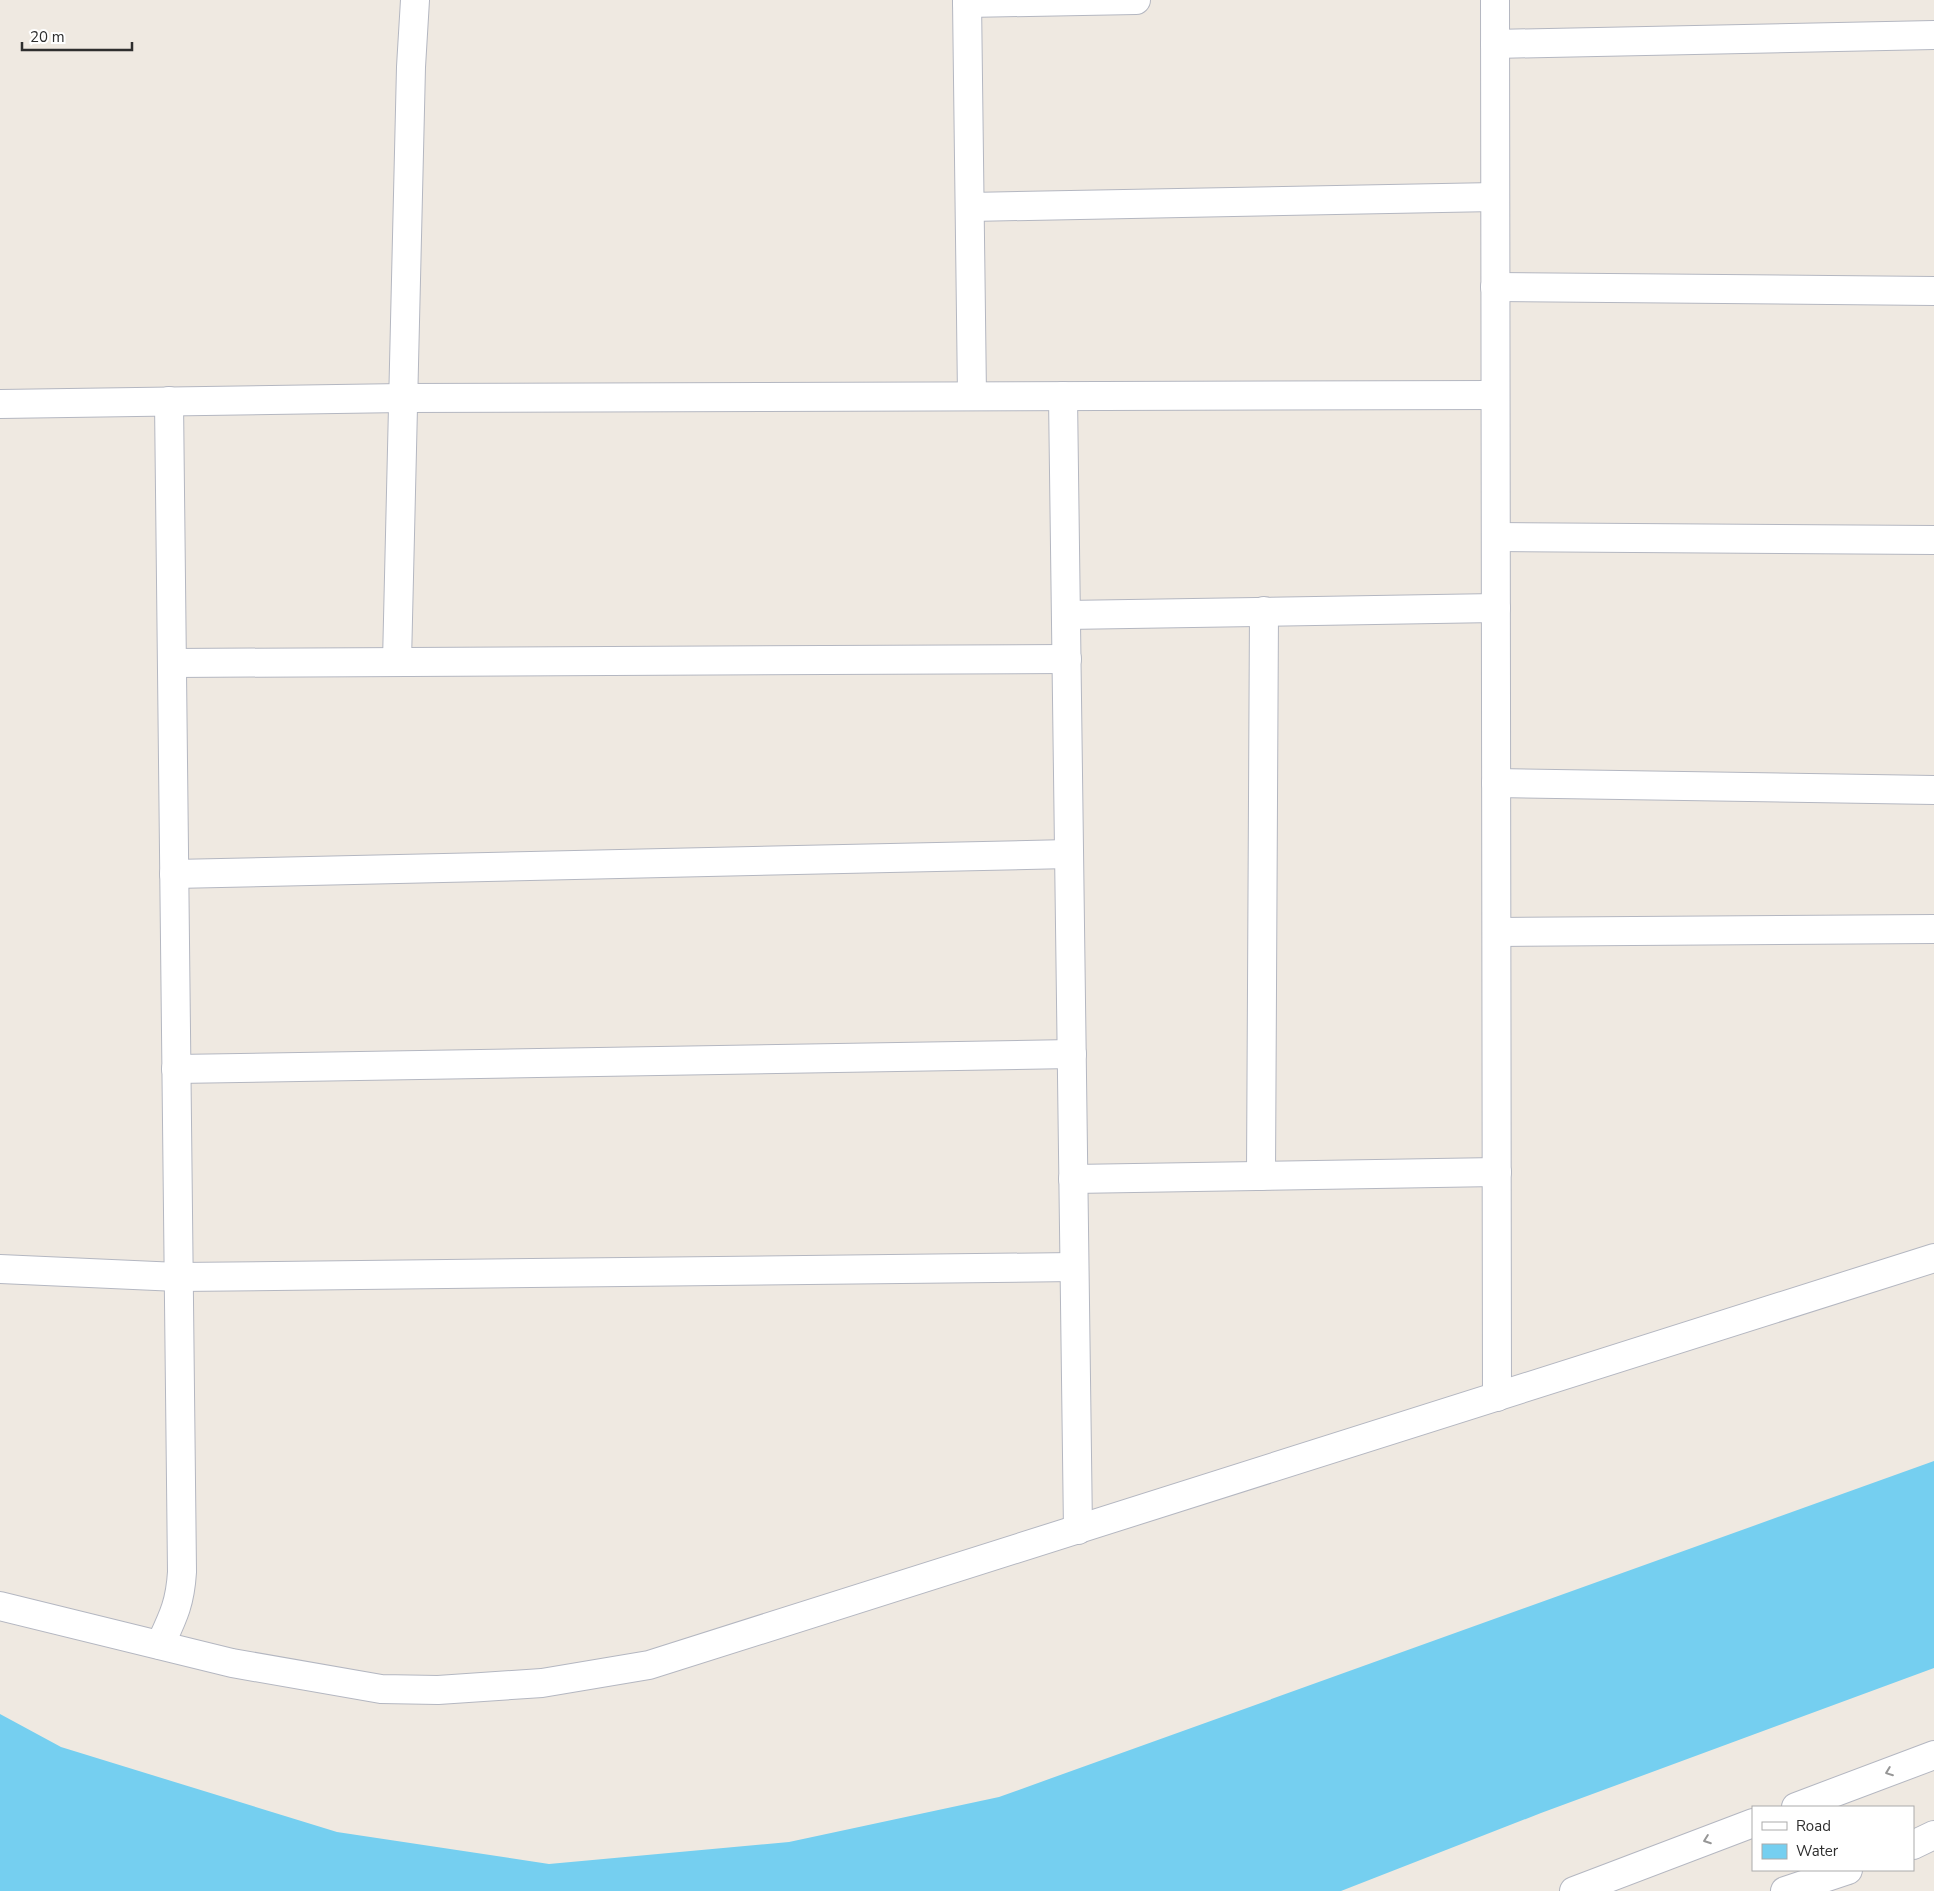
<svg xmlns="http://www.w3.org/2000/svg" width="1934" height="1891" font-family="'Nunito Sans',sans-serif">
	<style>
		.water { fill: #75cff0 }
		.lines { fill: none; stroke-linecap: round; stroke-linejoin: round }
		.minor-casing { stroke: #b4b7c1; stroke-width: 30 }
		.tertiary-casing { stroke: #b4b7c1; stroke-width: 30 }
		.minor { stroke: #fff; stroke-width: 28 }
		.tertiary { stroke: #fff; stroke-width: 28 }
		.oneway { stroke: #969696 }
	</style>
	<rect width="100%" height="100%" fill="#efe9e1"/>
	<polygon class="water" points="1934,1461 1934,1668 1541,1813 1341,1891 0,1891 0,1714 61,1747 337,1832 549,1864 789,1842 999,1797"/>
	<g class="lines">
		<defs>
			<g id="minor">
				<polyline points="967,0 972,396"/>
				<polyline points="1495,0 1497,1397"/>
				<polyline points="967,3 1136,0"/>
				<polyline points="1495,44 1934,35"/>
				<polyline points="970,207 1495,197"/>
				<polyline points="1495,287 1934,291"/>
				<polyline points="1063,396 1078,1530"/>
				<polyline points="0,404 403,398 1495,395"/>
				<polyline points="1496,537 1934,540"/>
				<polyline points="1066,615 1496,608"/>
				<polyline points="397,662 411,67 415,0"/>
				<polyline points="172,663 1067,659"/>
				<polyline points="1496,783 1934,790"/>
				<polyline points="174,874 1069,854"/>
				<polyline points="1497,932 1934,929"/>
				<polyline points="176,1069 1072,1054"/>
				<polyline points="1261,1176 1264,611"/>
				<polyline points="1073,1179 1497,1172"/>
				<polyline points="0,1269 178,1277 1074,1267"/>
				<path d="M160 1645C173 1617 180 1604 182 1572L169 401"/>
			</g>
			<g id="tertiary">
				<polyline points="0,1606 232,1663 381,1689 438,1690 542,1683 649,1665 1934,1258"/>
				<polyline points="1796,1807 1934,1755"/>
				<polyline points="1913,1845 1934,1835"/>
				<polyline points="1574,1891 1753,1823"/>
				<polyline points="1785,1891 1848,1870"/>
			</g>
		</defs>
		<use href="#minor" class="minor-casing"/>
		<use href="#tertiary" class="tertiary-casing"/>
		<use href="#minor" class="minor"/>
		<use href="#tertiary" class="tertiary"/>
	</g>
	<defs><path id="oneway-chevron" d="M-2-3.5L2.5 0L-2 3.5" fill="none" stroke-width="1.6" stroke-linecap="round" stroke-linejoin="round" transform="scale(1.25)"/></defs>
	<g class="oneway">
		<use href="#oneway-chevron" transform="translate(1889 1772) rotate(159)"/>
		<use href="#oneway-chevron" transform="translate(1707 1840) rotate(160)"/>
	</g>
	<rect x="1752" y="1806" width="162" height="65" fill="#ffffff" stroke="#ababab"/>
	<rect x="1762" y="1822" width="25" height="8" fill="#ffffff" stroke="#ababab"/>
	<text x="1796" y="1831" font-size="15" fill="#2e2e2e">Road</text>
	<rect x="1762" y="1844" width="25" height="15" fill="#75cff0" stroke="#ababab"/>
	<text x="1796" y="1856" font-size="15" fill="#2e2e2e">Water</text>
	<path d="M22 42v8h110v-8" fill="none" stroke="#2e2e2e" stroke-width="2.5"/>
	<text x="30" y="42" font-size="15" fill="#2e2e2e" stroke="#ffffff" stroke-width="4" paint-order="stroke">20 m</text>
</svg>
